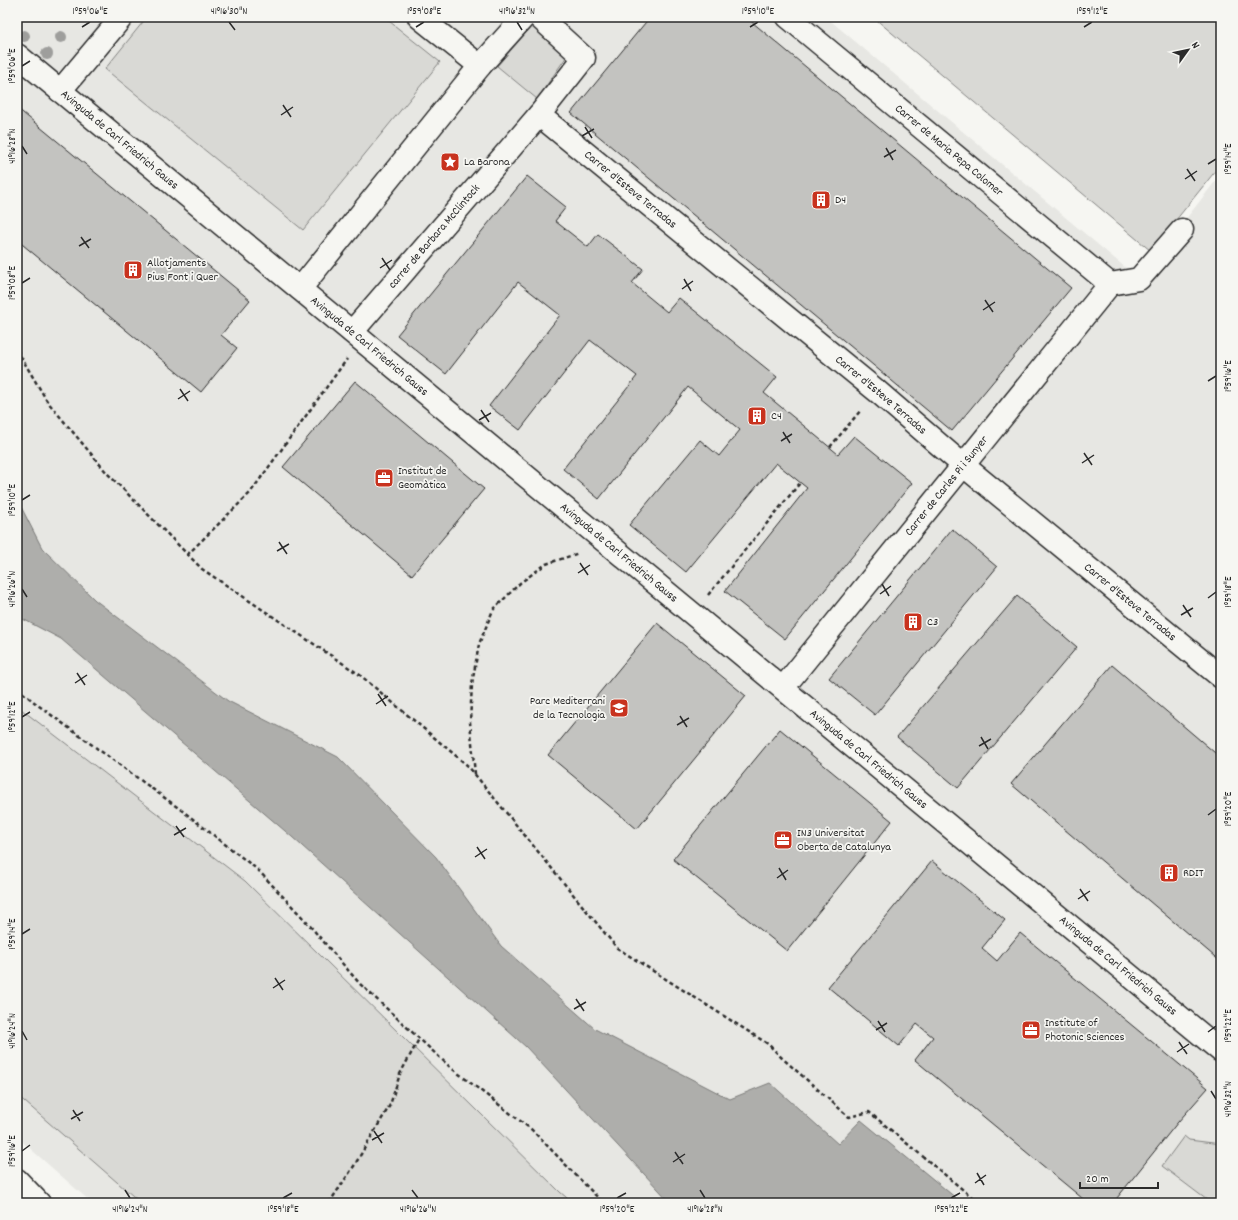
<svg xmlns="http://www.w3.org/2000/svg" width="1238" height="1220" font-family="Dekko,sans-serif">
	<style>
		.built { fill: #e7e7e3 }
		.green { fill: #d9d9d5; stroke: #828280 }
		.water { fill: #aeaeab; stroke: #7a7a78 }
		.building { fill: #c3c3c0; stroke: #2b2b2b }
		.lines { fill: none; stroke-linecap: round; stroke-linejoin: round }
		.minor-casing { stroke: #2b2b2b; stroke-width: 25 }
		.path { stroke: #2b2b2b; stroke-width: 2.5; stroke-dasharray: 4 3; stroke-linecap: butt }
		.minor { stroke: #f6f6f2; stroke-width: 22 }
		.tree { fill: #9e9e9c }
		.ticks { fill: none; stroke: #2b2b2b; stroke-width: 1.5 }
		.labels { text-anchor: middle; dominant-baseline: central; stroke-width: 3.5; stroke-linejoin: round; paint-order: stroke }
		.street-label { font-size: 12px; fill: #2b2b2b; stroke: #f6f6f2 }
		.poi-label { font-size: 12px; fill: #2b2b2b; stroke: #f6f6f2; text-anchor: start }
		.neatline { fill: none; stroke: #2b2b2b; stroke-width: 1.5 }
		.ticks-label { font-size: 10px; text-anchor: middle; fill: #2b2b2b }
	</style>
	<rect width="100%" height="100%" fill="#f6f6f2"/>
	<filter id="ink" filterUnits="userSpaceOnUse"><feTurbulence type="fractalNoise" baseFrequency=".025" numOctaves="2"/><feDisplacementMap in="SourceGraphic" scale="8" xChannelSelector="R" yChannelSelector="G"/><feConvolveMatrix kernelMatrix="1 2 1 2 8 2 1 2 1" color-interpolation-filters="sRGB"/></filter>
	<g filter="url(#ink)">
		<polygon class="built" points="17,17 826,17 1139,279 1221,174 1221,1203 92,1203 17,1137"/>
		<g class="green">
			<polygon points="147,17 384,17 440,62 303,230 105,69"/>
			<polygon points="873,17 1221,17 1221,164 1151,251"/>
			<polygon points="532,26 567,56 537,99 497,66"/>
			<polygon points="17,706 245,881 560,1192 573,1203 141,1203 17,1095"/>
			<polygon points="1184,1136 1189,1140 1221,1144 1221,1203 1211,1203 1162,1166"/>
		</g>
		<polygon class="water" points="17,499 42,548 95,600 228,701 338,757 436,857 501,946 595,1029 730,1099 770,1083 838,1144 861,1120 962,1203 671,1203 526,1047 292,837 61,639 17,616"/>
		<g class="building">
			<polygon points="650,17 746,17 1071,288 952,431 571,113"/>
			<polygon points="17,108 250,300 221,335 237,348 201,392 17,240"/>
			<polygon points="527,176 566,207 555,221 588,247 598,234 643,269 632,283 667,312 679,298 777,377 764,393 838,454 854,436 912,483 785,639 725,591 807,488 776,463 686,572 629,525 700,440 719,456 740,430 688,387 599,499 563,469 637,376 590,340 520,430 489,406 560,315 518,282 446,374 397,335"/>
			<polygon points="355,381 484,489 412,575 283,467"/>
			<polygon points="952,529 997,567 875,715 829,678"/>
			<polygon points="1017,596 1077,647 958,788 897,737"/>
			<polygon points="657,623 746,696 637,829 548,755"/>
			<polygon points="1112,665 1221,758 1221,962 1011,784"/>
			<polygon points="780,729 892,821 787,951 673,859"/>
			<polygon points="932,861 1005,920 982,948 997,961 1020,933 1208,1088 1178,1122 1113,1203 1088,1203 915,1060 933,1037 917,1024 899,1046 828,987"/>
		</g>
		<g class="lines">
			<defs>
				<g id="minor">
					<polyline points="419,17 480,66"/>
					<path id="s1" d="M788 17 1110 284"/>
					<path id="s2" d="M17 55 1221 1051"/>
					<polyline points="60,91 122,17"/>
					<path id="s3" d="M539 115 877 391 964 466 1221 677"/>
					<polyline points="1110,284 1139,279 1182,230"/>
					<polyline points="300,289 480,66 524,17"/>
					<path id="s4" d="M352 332 539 115 584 58 539 17"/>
					<path id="s5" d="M783 688 1110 284"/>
					<polyline points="17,1180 39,1203"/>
				</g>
			</defs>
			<use href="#minor" class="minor-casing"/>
			<g class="path">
				<polyline points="17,350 47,401 107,473 202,569 360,675 468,766 617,948 768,1044 782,1058 849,1117 869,1112 979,1203"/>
				<polyline points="830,447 861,410"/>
				<polyline points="187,555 250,493 347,359"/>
				<polyline points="708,595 800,483"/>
				<polyline points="17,688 39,706 184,812 258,870 304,919 360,984 450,1067 532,1130 603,1203"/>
				<polyline points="475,774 470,722 472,684 479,644 493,610 520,583 546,564 579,553"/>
				<polyline points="329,1203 354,1166 390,1105 400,1074 419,1039"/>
			</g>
			<use href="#minor" class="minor"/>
		</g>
		<g class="tree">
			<circle cx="24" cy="36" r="6"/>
			<circle cx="61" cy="37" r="6"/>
			<circle cx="47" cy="54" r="6"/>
		</g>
	</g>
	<path class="ticks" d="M229 22 235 30M517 22 522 30M82 27 90 22M416 27 424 22M750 27 758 22M1084 27 1092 22M22 66 30 61M283 105 291 117M281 115 293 107M585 127 592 138M582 136 594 129M22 146 27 154M886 148 893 160M884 157 896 150M1208 164 1216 159M1187 169 1195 181M1185 179 1197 171M81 237 89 248M79 246 91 239M382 258 390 270M380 268 392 260M684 279 691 291M22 283 30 278M682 289 693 281M985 300 993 312M983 310 995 302M1208 381 1216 376M180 389 188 401M178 399 190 391M481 410 489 422M479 420 491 413M783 432 790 443M781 441 792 434M1084 453 1092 465M1082 463 1094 455M22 500 30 495M279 542 287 554M277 551 289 544M580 563 588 575M578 573 590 565M882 584 889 596M22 589 27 597M880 594 891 586M1208 598 1216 592M1183 605 1191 617M1181 615 1193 608M77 673 85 685M75 683 87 675M378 694 386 706M376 704 388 696M680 716 687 727M22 717 30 712M677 725 689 718M981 737 988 749M979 746 991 739M1208 815 1216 809M176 826 184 837M174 835 186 828M477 847 485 859M475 857 487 849M779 868 786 880M777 878 788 870M1080 889 1088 901M1078 899 1090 891M22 934 30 929M275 978 283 990M273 988 285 980M576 999 584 1011M574 1009 586 1002M878 1021 885 1032M876 1030 887 1023M22 1031 27 1040M1208 1032 1216 1026M1179 1042 1187 1054M1177 1052 1189 1044M1211 1091 1216 1099M73 1110 80 1121M71 1119 83 1112M374 1131 382 1143M372 1140 384 1133M22 1151 30 1145M675 1152 683 1164M673 1162 685 1154M977 1173 984 1185M975 1183 986 1175M125 1190 130 1198M412 1190 418 1198M700 1190 705 1198M283 1198 292 1193M617 1198 626 1193M951 1198 960 1193"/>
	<defs>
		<symbol id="sight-square" viewBox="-11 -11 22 22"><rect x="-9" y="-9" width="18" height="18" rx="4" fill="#c8321e" stroke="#f6f6f2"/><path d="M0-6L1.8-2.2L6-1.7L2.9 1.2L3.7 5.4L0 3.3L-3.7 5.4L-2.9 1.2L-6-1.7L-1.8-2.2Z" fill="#fff"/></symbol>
		<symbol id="building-square" viewBox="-11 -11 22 22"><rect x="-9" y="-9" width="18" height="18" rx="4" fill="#c8321e" stroke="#f6f6f2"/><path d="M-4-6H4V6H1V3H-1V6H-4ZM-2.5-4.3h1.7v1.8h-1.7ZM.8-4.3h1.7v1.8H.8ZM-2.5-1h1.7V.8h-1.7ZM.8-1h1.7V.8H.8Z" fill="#fff"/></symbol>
		<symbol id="office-square" viewBox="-11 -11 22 22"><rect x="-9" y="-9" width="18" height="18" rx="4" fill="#c8321e" stroke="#f6f6f2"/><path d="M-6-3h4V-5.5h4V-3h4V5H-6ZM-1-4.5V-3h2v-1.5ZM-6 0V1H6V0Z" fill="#fff"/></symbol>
		<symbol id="university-square" viewBox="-11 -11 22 22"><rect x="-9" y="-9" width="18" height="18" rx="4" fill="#c8321e" stroke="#f6f6f2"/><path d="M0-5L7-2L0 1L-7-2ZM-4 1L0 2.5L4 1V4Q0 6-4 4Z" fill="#fff"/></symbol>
	</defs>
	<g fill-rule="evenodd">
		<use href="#sight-square" x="439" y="151" width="22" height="22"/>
		<use href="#building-square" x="810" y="189" width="22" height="22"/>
		<use href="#building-square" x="122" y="259" width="22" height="22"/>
		<use href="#building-square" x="746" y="405" width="22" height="22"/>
		<use href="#office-square" x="373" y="467" width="22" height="22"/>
		<use href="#building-square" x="902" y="611" width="22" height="22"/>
		<use href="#university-square" x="608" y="697" width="22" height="22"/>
		<use href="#office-square" x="772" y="829" width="22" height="22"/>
		<use href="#building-square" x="1158" y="862" width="22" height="22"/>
		<use href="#office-square" x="1020" y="1019" width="22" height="22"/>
	</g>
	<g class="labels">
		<g class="street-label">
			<text stroke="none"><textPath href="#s2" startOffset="133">Avinguda de Carl Friedrich Gauss</textPath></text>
			<text stroke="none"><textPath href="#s1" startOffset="209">Carrer de Maria Pepa Colomer</textPath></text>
			<text stroke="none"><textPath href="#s3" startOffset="118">Carrer d'Esteve Terradas</textPath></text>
			<text stroke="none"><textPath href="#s4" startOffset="126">carrer de Barbara McClintock</textPath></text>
			<text stroke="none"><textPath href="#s2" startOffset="457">Avinguda de Carl Friedrich Gauss</textPath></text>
			<text stroke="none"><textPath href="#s3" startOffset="442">Carrer d'Esteve Terradas</textPath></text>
			<text stroke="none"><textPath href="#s5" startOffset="260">Carrer de Carles Pi i Sunyer</textPath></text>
			<text stroke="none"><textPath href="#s2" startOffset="781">Avinguda de Carl Friedrich Gauss</textPath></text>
			<text stroke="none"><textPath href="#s3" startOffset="766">Carrer d'Esteve Terradas</textPath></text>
			<text stroke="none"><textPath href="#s2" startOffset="1105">Avinguda de Carl Friedrich Gauss</textPath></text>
			<text stroke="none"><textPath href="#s2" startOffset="1429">Avinguda de Carl Friedrich Gauss</textPath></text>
		</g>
		<g class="poi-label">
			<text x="464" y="162">La Barona</text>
			<text x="835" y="200">D4</text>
			<text x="147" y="263">Allotjaments<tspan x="147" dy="14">Pius Font i Quer</tspan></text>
			<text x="771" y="416">C4</text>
			<text x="398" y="471">Institut de<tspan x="398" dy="14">Geomàtica</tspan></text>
			<text x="927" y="622">C3</text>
			<text x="605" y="701" text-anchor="end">Parc Mediterrani<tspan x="605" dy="14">de la Tecnologia</tspan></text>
			<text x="797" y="833">IN3 Universitat<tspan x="797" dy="14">Oberta de Catalunya</tspan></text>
			<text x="1183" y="873">RDIT</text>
			<text x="1045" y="1023">Institute of<tspan x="1045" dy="14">Photonic Sciences</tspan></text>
		</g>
	</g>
	<rect width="1238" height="1220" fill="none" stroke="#f6f6f2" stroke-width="44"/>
	<g transform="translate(1188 50) rotate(57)" stroke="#f6f6f2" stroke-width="3" paint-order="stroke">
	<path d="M0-3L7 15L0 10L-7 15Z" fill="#2b2b2b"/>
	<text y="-6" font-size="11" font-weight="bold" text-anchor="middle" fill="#2b2b2b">N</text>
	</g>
	<path d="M1080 1182v6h78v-6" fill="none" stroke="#2b2b2b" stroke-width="2"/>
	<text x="1086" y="1182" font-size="12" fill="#2b2b2b" stroke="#f6f6f2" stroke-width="3" paint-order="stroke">20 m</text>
	<rect x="22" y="22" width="1194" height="1176" class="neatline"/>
	<g class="ticks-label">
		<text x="90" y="14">1°59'06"E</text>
		<text x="229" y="14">41°16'30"N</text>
		<text x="424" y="14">1°59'08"E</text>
		<text x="517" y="14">41°16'32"N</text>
		<text x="758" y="14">1°59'10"E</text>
		<text x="1092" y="14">1°59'12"E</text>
		<text transform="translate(11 66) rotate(-90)" y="4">1°59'06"E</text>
		<text transform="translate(11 146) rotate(-90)" y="4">41°16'28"N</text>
		<text transform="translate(1227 159) rotate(-90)" y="4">1°59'14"E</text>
		<text transform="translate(11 283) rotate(-90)" y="4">1°59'08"E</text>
		<text transform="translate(1227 376) rotate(-90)" y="4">1°59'16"E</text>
		<text transform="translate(11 500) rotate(-90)" y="4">1°59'10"E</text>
		<text transform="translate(11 589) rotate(-90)" y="4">41°16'26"N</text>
		<text transform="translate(1227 592) rotate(-90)" y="4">1°59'18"E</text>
		<text transform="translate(11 717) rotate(-90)" y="4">1°59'12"E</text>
		<text transform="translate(1227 809) rotate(-90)" y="4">1°59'20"E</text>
		<text transform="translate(11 934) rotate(-90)" y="4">1°59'14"E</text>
		<text transform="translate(1227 1026) rotate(-90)" y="4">1°59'22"E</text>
		<text transform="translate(11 1031) rotate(-90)" y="4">41°16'24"N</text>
		<text transform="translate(1227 1099) rotate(-90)" y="4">41°16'32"N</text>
		<text transform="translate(11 1151) rotate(-90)" y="4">1°59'16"E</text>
		<text x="130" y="1212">41°16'24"N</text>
		<text x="283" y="1212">1°59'18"E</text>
		<text x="418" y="1212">41°16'26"N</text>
		<text x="617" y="1212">1°59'20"E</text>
		<text x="705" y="1212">41°16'28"N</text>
		<text x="951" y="1212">1°59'22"E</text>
	</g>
</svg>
